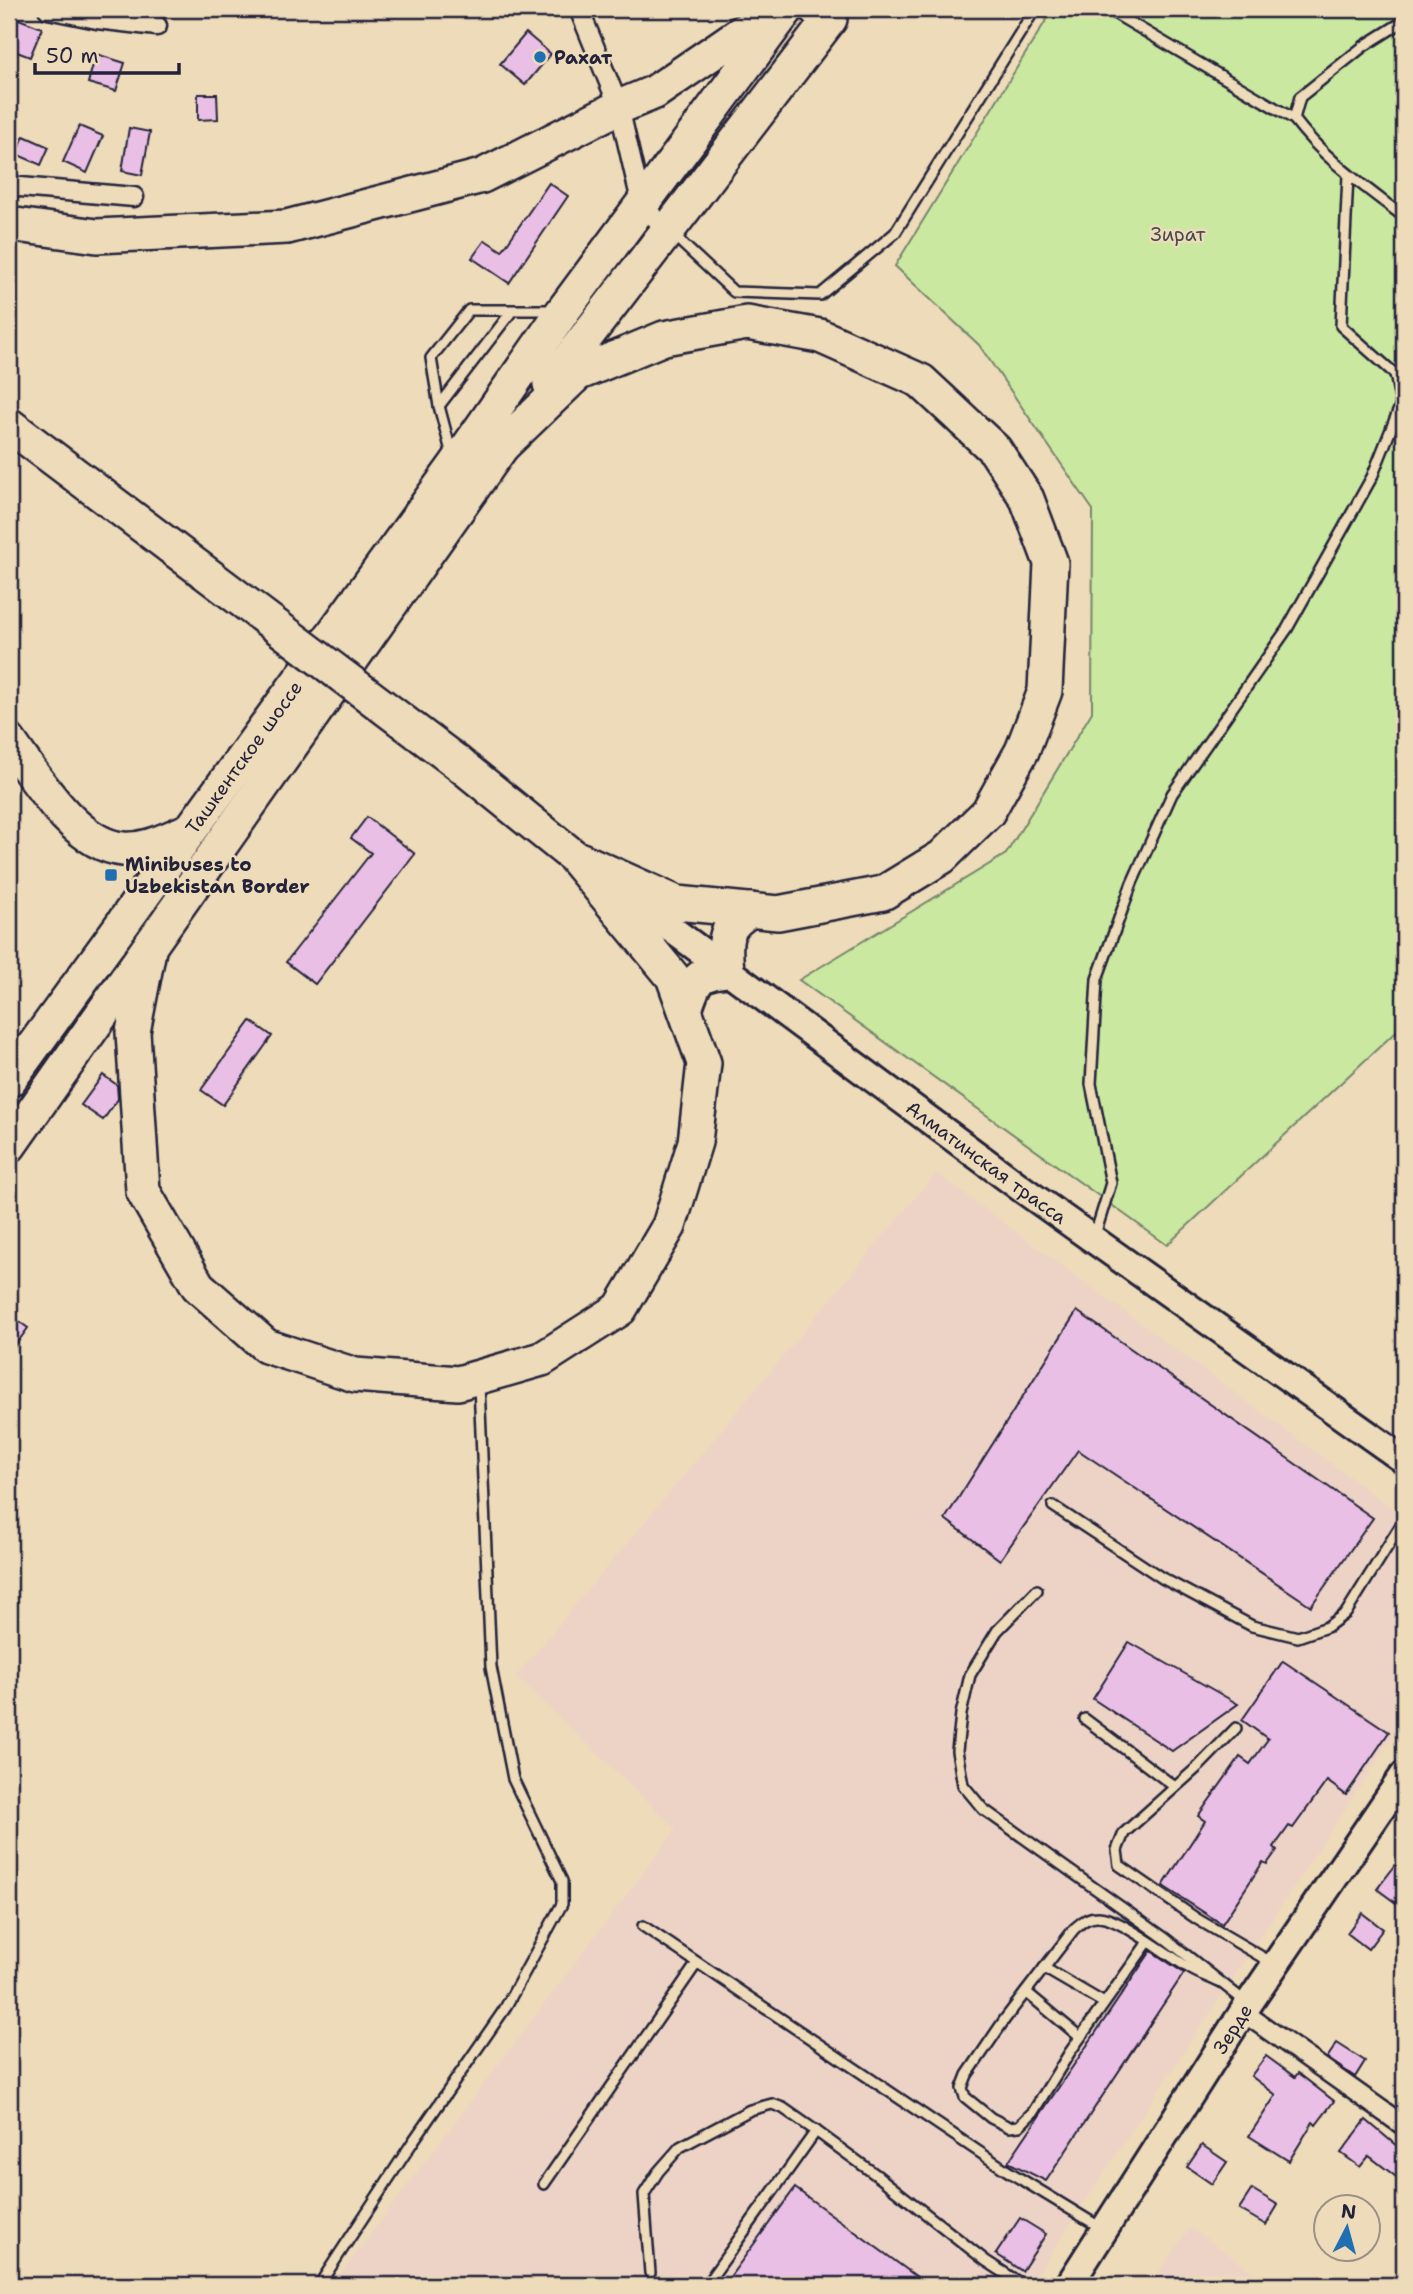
<svg xmlns="http://www.w3.org/2000/svg" width="1413" height="2294" font-family="'Shantell Sans',sans-serif">
	<style>
		.built { fill: #edd3c6 }
		.green { fill: #cae8a0; stroke: #76856e; stroke-width: 2 }
		.building { fill: #eabfe6; stroke: #22223b; stroke-width: 2 }
		.lines { fill: none; stroke-linecap: round; stroke-linejoin: round }
		.lane-casing { stroke: #22223b; stroke-width: 14 }
		.street-casing { stroke: #22223b; stroke-width: 23 }
		.secondary-casing { stroke: #22223b; stroke-width: 32 }
		.highway-casing { stroke: #22223b; stroke-width: 38 }
		.lane { stroke: #eedbb9; stroke-width: 9 }
		.street { stroke: #eedbb9; stroke-width: 18 }
		.secondary { stroke: #eedbb9; stroke-width: 26 }
		.highway { stroke: #eedbb9; stroke-width: 33 }
		.highway-bridge-casing { stroke: #22223b; stroke-width: 38; stroke-linecap: butt }
		.highway-bridge { stroke: #eedbb9; stroke-width: 33 }
		.poi-dot { fill: #1f6fb2; stroke: #eedbb9; stroke-width: 2.5 }
		.labels { text-anchor: middle; dominant-baseline: central; stroke-width: 5; stroke-linejoin: round; paint-order: stroke }
		.poi-label { font-size: 19px; font-weight: bold; fill: #22223b; stroke: #eedbb9; text-anchor: start }
		.park-label { font-size: 19px; fill: #444a4f; stroke: #eedbb9 }
		.street-label { font-size: 19px; fill: #22223b; stroke: #eedbb9 }
	</style>
	<rect width="100%" height="100%" fill="#eedbb9"/>
	<filter id="ink" filterUnits="userSpaceOnUse"><feTurbulence type="fractalNoise" baseFrequency=".0143" numOctaves="2"/><feDisplacementMap in="SourceGraphic" scale="14" xChannelSelector="R" yChannelSelector="G"/><feConvolveMatrix kernelMatrix="1 2 1 2 8 2 1 2 1" color-interpolation-filters="sRGB"/></filter>
	<g filter="url(#ink)">
		<g class="built">
			<polygon points="936,1173 1404,1517 1404,1720 1030,2285 332,2285 676,1829 516,1676"/>
			<polygon points="1190,2227 1271,2285 1150,2285"/>
		</g>
		<polygon class="green" points="1053,9 1404,9 1404,1024 1167,1245 799,980 1006,854 1092,712 1093,510 979,345 895,266"/>
		<g class="building">
			<polygon points="16,18 42,28 30,57 9,49 9,37"/>
			<polygon points="526,33 551,54 525,85 500,64"/>
			<polygon points="96,54 125,63 116,91 88,83"/>
			<polygon points="198,94 217,94 218,119 198,120"/>
			<polygon points="79,126 103,136 87,173 63,162"/>
			<polygon points="129,128 150,132 142,175 122,171"/>
			<polygon points="24,136 49,147 41,165 16,154"/>
			<polygon points="549,183 568,196 509,283 472,258 485,240 502,251"/>
			<polygon points="367,817 415,854 315,984 286,962 371,853 351,838"/>
			<polygon points="251,1021 272,1036 223,1105 201,1090"/>
			<polygon points="103,1075 117,1085 118,1099 103,1120 81,1105"/>
			<polygon points="1077,1311 1373,1518 1311,1606 1078,1450 1000,1560 945,1519"/>
			<polygon points="9,1314 28,1328 9,1354"/>
			<polygon points="1129,1642 1238,1704 1172,1751 1093,1699"/>
			<polygon points="1283,1661 1389,1732 1346,1795 1327,1781 1293,1828 1289,1826 1274,1847 1277,1850 1267,1864 1263,1862 1222,1924 1163,1886 1205,1821 1198,1816 1240,1757 1250,1764 1268,1739 1242,1720"/>
			<polygon points="1404,1854 1404,1909 1377,1889"/>
			<polygon points="1362,1913 1383,1929 1368,1949 1347,1933"/>
			<polygon points="1151,1951 1184,1973 1046,2181 1008,2162"/>
			<polygon points="1337,2043 1365,2061 1355,2077 1327,2058"/>
			<polygon points="1266,2056 1295,2077 1298,2073 1334,2101 1316,2125 1313,2122 1289,2161 1249,2136 1276,2095 1251,2076"/>
			<polygon points="1366,2120 1404,2152 1404,2183 1369,2156 1360,2167 1341,2153"/>
			<polygon points="1202,2145 1227,2162 1212,2184 1187,2167"/>
			<polygon points="795,2188 928,2285 724,2285"/>
			<polygon points="1252,2189 1278,2205 1266,2225 1239,2209"/>
			<polygon points="1020,2218 1046,2234 1022,2271 996,2254"/>
		</g>
		<g class="lines">
			<defs>
				<g id="lane">
					<polyline points="1114,13 1294,119"/>
					<path d="M1404 21 1364 46 1300 97 1294 119C1325 160 1364 186 1404 217"/>
					<polyline points="672,234 734,292 820,295 895,233 1035,9"/>
					<polyline points="439,406 512,311"/>
					<polyline points="452,455 439,406 431,358 469,310 554,310"/>
					<polyline points="1094,1238 1111,1183 1091,1084 1097,979 1132,883 1172,794 1287,629 1372,477 1401,404 1395,374 1341,326 1348,175"/>
					<polyline points="1053,1506 1162,1578 1252,1626 1298,1637 1327,1627 1346,1613 1404,1520"/>
					<polyline points="1037,1590 997,1631 970,1675 961,1714 957,1751 963,1785 983,1809 1166,1939 1247,2003"/>
					<polyline points="1085,1719 1175,1787"/>
					<polyline points="1236,1728 1200,1765 1124,1833 1117,1850 1119,1865 1197,1919 1274,1964"/>
					<polyline points="643,1926 1006,2170 1103,2229"/>
					<path d="M1148 1942 1070 2052 1033 2112 1019 2126 1009 2127 991 2118 965 2097 962 2088 967 2075 1005 2019 1074 1929C1081 1923 1087 1917 1097 1917 1118 1916 1170 1957 1191 1969 1201 1975 1211 1978 1221 1983"/>
					<polyline points="1044,1968 1104,2003"/>
					<polyline points="1026,1992 1080,2037"/>
					<polyline points="544,2184 697,1963"/>
					<polyline points="650,2273 644,2194 658,2172 680,2147 750,2110 772,2104 783,2108 816,2131 879,2177 986,2261 1023,2285"/>
					<polyline points="319,2285 414,2140 504,2010 562,1904 562,1881 513,1779 491,1667 479,1385"/>
					<polyline points="706,2285 816,2131"/>
				</g>
				<g id="street">
					<polyline points="48,9 97,19 157,26"/>
					<polyline points="579,9 619,107 642,206 668,230"/>
					<polyline points="9,186 134,197"/>
					<polyline points="1243,2012 1404,2126"/>
				</g>
				<g id="secondary">
					<path id="s1" d="M608 882 1025 1191 1404 1460"/>
					<path id="s2" d="M1069 2285 1243 2012 1404 1775"/>
				</g>
				<g id="highway">
					<polyline points="9,224 97,236 287,227 482,176 619,107 655,92 776,9"/>
					<polyline points="550,384 830,19 816,9"/>
					<polyline points="9,425 171,547"/>
					<polyline points="499,449 577,374 664,338 747,323 820,336 921,381 995,450 1027,499 1051,563 1045,691 1022,751 988,812 942,857 883,893 778,913 677,903 579,859"/>
					<path d="M9 741C35 777 75 845 123 849 147 851 169 838 190 830"/>
					<polyline points="149,950 133,1032 143,1191 198,1286 266,1346 355,1375 458,1383 542,1359 620,1309 669,1226 695,1142 704,1063 673,977 573,856 458,763"/>
					<path d="M685 1009C695 981 695 973 727 970 724 940 723 926 751 910"/>
					<path id="s3" d="M9 1080 455 466 563 311 787 9"/>
					<polyline points="9,1146 512,432"/>
				</g>
			</defs>
			<use href="#lane" class="lane-casing"/>
			<use href="#street" class="street-casing"/>
			<use href="#secondary" class="secondary-casing"/>
			<use href="#highway" class="highway-casing"/>
			<use href="#lane" class="lane"/>
			<use href="#street" class="street"/>
			<use href="#secondary" class="secondary"/>
			<use href="#highway" class="highway"/>
			<defs>
				<polyline id="highway-bridge" points="171,547 458,763"/>
			</defs>
			<use href="#highway-bridge" class="highway-bridge-casing"/>
			<use href="#highway-bridge" class="highway-bridge"/>
		</g>
	</g>
	<g class="poi-dot">
		<circle cx="540" cy="57" r="7"/>
		<rect x="104" y="868" width="14" height="14" rx="3.5"/>
	</g>
	<g class="labels">
		<g class="poi-label">
			<text x="554" y="57">Рахат</text>
			<text x="125" y="864">Minibuses to<tspan x="125" dy="22">Uzbekistan Border</tspan></text>
		</g>
		<g class="park-label">
			<text x="1178" y="234">Зират</text>
		</g>
		<g class="street-label">
			<text stroke="none"><textPath href="#s3" startOffset="399">Ташкентское шоссе</textPath></text>
			<text stroke="none"><textPath href="#s1" startOffset="471">Алматинская трасса</textPath></text>
			<text stroke="none"><textPath href="#s2" startOffset="304">Зерде</textPath></text>
		</g>
	</g>
	<rect width="1413" height="2294" fill="none" stroke="#eedbb9" stroke-width="35"/>
	<rect x="18" y="18" width="1378" height="2259" fill="none" stroke="#22223b" stroke-width="2.5" filter="url(#ink)"/>
	<g transform="translate(1347 2228) rotate(6)"><circle r="33" fill="#eedbb9" stroke="#9c9187" stroke-width="2"/>
	<path d="M0-5L12 26L0 18L-12 26Z" fill="#1f6fb2"/>
	<text y="-10" font-size="19" font-weight="bold" text-anchor="middle" fill="#22223b">N</text>
	</g>
	<path d="M35 63v10h144v-10" fill="none" stroke="#22223b" stroke-width="3.5"/>
	<text x="46" y="63" font-size="21" fill="#22223b" stroke="#eedbb9" stroke-width="5" paint-order="stroke">50 m</text>
</svg>
